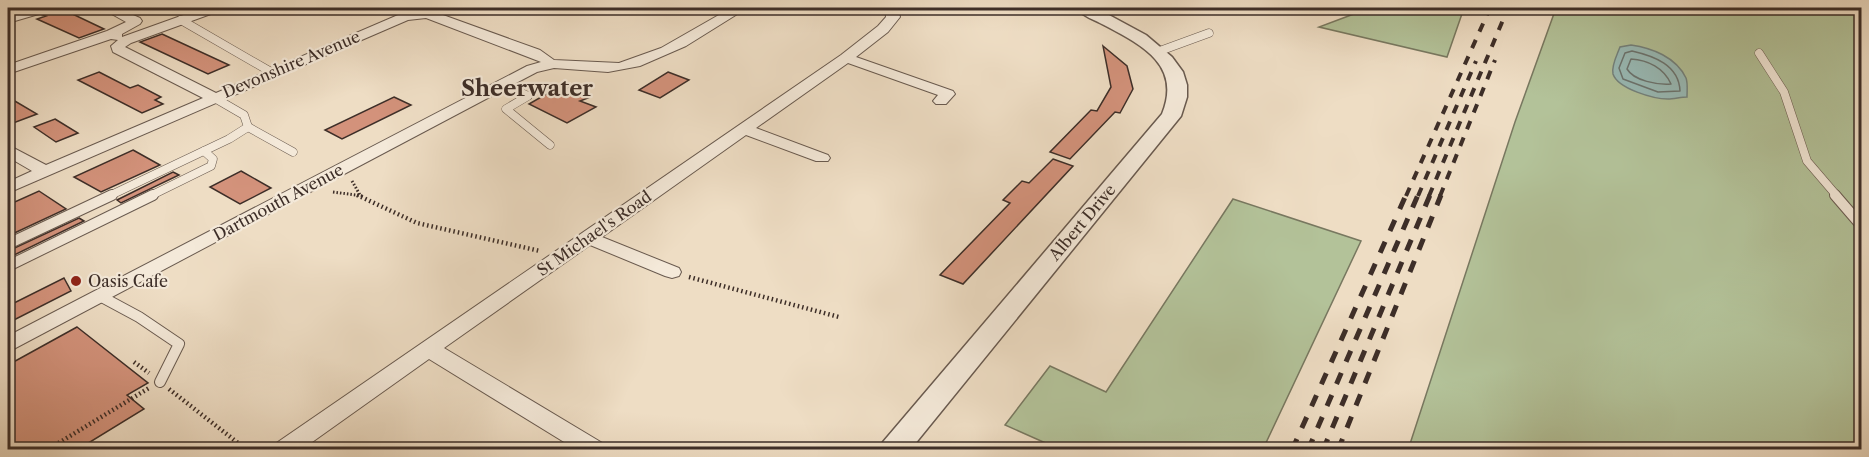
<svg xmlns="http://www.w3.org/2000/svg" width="1869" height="457" font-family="'Libre Caslon Text',serif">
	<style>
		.green { fill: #b3c299; stroke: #787860; stroke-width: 1.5 }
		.water { fill: #99bbb7; stroke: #74837e; stroke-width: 1.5 }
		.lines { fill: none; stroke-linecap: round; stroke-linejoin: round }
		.shore { stroke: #6b7470; stroke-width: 1.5 }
		.building { fill: #d3927b; stroke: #3d2e28; stroke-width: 1.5 }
		.service-far1-casing { stroke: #695a4f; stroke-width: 9 }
		.service-casing { stroke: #695a4f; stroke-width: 12 }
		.minor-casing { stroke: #695a4f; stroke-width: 2 }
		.tertiary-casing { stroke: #695a4f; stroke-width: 3 }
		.path-far1 { stroke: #3d2e28; stroke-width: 3; stroke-dasharray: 1.5 2; stroke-linecap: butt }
		.path { stroke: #3d2e28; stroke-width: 4.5; stroke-dasharray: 1.5 3; stroke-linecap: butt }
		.service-far1 { stroke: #f4e9d9; stroke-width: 8 }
		.service { stroke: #f4e9d9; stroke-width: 10 }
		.minor { fill: #f4e9d9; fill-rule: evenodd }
		.tertiary { fill: #f4e9d9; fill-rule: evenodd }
		.rail-far1 { stroke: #3d2e28; stroke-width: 4; stroke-dasharray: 9 9; stroke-linecap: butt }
		.rail { stroke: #3d2e28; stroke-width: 5; stroke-dasharray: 12 12; stroke-linecap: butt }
		.poi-dot { fill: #8f2418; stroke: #f4e9d9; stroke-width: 2 }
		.labels { text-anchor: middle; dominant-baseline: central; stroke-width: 4.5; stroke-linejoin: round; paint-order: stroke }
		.street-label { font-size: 16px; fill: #3d2e28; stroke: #f4e9d9 }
		.poi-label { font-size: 16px; fill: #3d2e28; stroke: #f4e9d9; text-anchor: start }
		.district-label { font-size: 22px; font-weight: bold; fill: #3d2e28; stroke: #f4e9d9 }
	</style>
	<rect width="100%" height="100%" fill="#eeddc4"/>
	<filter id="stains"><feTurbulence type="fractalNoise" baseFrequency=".00333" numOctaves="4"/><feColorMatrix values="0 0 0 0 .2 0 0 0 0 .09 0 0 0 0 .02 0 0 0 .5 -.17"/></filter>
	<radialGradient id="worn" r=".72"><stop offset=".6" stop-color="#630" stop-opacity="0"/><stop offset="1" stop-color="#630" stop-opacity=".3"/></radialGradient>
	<g class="green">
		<polygon points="1362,8 1464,8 1447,57 1319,27 1359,12"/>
		<polygon points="1556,8 1861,8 1861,449 1408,450 1515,122"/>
		<polygon points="1233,199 1361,241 1263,449 1059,449 1005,425 1050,366 1106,392"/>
	</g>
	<path class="water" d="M1631 45C1652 48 1676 57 1686 78 1688 83 1687 91 1687 97 1681 97 1674 99 1668 99 1654 99 1618 89 1613 74 1611 66 1617 55 1620 47Z"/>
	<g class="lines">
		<g class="shore">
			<path d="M1632 51C1654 56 1679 65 1680 91L1658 92 1623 79 1619 68 1625 53Z"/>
			<path d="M1631 59C1648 60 1664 68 1671 84 1658 85 1634 81 1627 69Z"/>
		</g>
	</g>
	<g class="building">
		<polygon points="53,8 60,8 104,29 79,38 37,19 46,16 43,15 50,13"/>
		<polygon points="162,34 229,65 208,74 140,42"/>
		<polygon points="1103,46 1127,66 1133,89 1120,113 1115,112 1070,159 1050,152 1091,110 1097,111 1111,87"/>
		<polygon points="99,72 130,88 138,85 161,97 155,100 163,104 142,113 78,80"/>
		<polygon points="668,72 689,80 660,98 639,90"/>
		<polygon points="568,88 588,98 580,101 596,107 567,123 529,104 555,89 562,92"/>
		<polygon points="8,97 37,114 8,125"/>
		<polygon points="394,97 411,105 342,139 325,130"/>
		<polygon points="55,119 78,133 56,142 34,127"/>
		<polygon points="133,150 160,165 101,192 74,177"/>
		<polygon points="1053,159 1073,166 963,284 940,275 1010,203 1003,200 1022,181 1029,183"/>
		<polygon points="241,171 271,188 240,204 210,187"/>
		<polygon points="173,172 179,175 121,203 117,200"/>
		<polygon points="39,191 66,209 8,236 8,205"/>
		<polygon points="79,218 84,221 8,258 8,251"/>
		<polygon points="64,278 71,291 8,323 8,306"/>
		<polygon points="77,327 148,383 127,395 144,409 77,450 8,450 8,365"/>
	</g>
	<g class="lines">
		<defs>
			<g id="service-far1">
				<polyline points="181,20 271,72"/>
				<polyline points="1157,52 1209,33"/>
				<polyline points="1759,53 1784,92 1807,161 1837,196"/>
				<polyline points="502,84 528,96 506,109 550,145"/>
				<polyline points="248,127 293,152"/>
				<polyline points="109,196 229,139 248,127 244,115 213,97"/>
				<polyline points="150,196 211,166 213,159 204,151"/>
			</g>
			<g id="service">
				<polyline points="1835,195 1860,224"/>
				<polyline points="8,244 112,195"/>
				<polyline points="8,266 153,195"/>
				<polyline points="100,296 139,317 179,344 160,382"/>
			</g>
			<g id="minor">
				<polygon points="32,8 51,8 49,11 8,23 8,15"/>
				<polygon points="101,8 117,8 140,18 142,21 140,24 122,34 122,37 203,8 220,8 219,11 131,43 125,47 216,93 405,12 432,11 540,50 554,60 619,63 661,48 731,8 747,8 686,46 640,66 608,72 554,68 537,72 8,352 8,336 527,66 541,62 426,18 408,20 8,193 8,182 32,171 8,157 8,145 46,165 203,98 113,52 111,46 118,40 111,39 8,74 8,65 107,31 126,22"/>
				<polygon points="885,8 898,8 900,17 888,32 856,57 953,91 955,94 946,104 936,104 933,101 938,95 848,63 756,128 828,155 830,158 828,161 816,161 746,135 602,237 679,268 681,272 679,276 672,278 665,276 590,245 444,348 604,444 607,450 577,450 429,359 301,450 272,450 275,444 841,55 878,26 886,17"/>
			</g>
			<path id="tertiary" d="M1076 8H1096L1146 35 1172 57 1183 72 1187 85V97L1181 116 910 450H879L883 442 1162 114C1182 65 1142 45 1104 25 1095 20 1082 16 1076 8Z"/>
		</defs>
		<use href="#service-far1" class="service-far1-casing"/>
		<use href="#service" class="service-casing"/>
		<use href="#minor" class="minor-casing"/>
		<use href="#tertiary" class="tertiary-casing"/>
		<g class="path-far1">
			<polyline points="352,181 360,195"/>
			<polyline points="333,192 363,196"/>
		</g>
		<g class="path">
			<polyline points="357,195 417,223 540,251"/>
			<polyline points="689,277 839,317"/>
			<polyline points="134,362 149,373"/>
			<polyline points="169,389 247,450"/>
			<polyline points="47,450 149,388"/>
		</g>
		<use href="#service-far1" class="service-far1"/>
		<use href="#service" class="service"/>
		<use href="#minor" class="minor"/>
		<use href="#tertiary" class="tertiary"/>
		<g class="rail-far1">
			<polyline points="1406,196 1490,8"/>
			<polyline points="1418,196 1476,61"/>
			<polyline points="1429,196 1508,8"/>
			<polyline points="1440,196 1495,60"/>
		</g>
		<g class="rail">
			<polyline points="1292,450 1406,195"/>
			<polyline points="1308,450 1418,195"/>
			<polyline points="1323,450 1430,195"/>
			<polyline points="1338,450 1441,195"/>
		</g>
	</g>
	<circle class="poi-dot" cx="76" cy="281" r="6"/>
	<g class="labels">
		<g class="street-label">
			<text transform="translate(291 64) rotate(-23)">Devonshire Avenue</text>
			<text transform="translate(278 202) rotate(-28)">Dartmouth Avenue</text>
			<text transform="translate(1082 222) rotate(-50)">Albert Drive</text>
			<text transform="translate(594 233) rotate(-35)">St Michael's Road</text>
		</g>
		<g class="poi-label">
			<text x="88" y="281">Oasis Cafe</text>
		</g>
		<g class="district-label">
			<text x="527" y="88">Sheerwater</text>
		</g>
	</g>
	<rect width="1869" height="457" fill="none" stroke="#eeddc4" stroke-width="30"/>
	<rect x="9" y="9" width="1851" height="439" fill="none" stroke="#3d2e28" stroke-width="3"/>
	<rect x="15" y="15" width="1839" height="427" fill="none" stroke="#3d2e28" stroke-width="1.5"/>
	<rect width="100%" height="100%" filter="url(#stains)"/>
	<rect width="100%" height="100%" fill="url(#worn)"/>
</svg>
